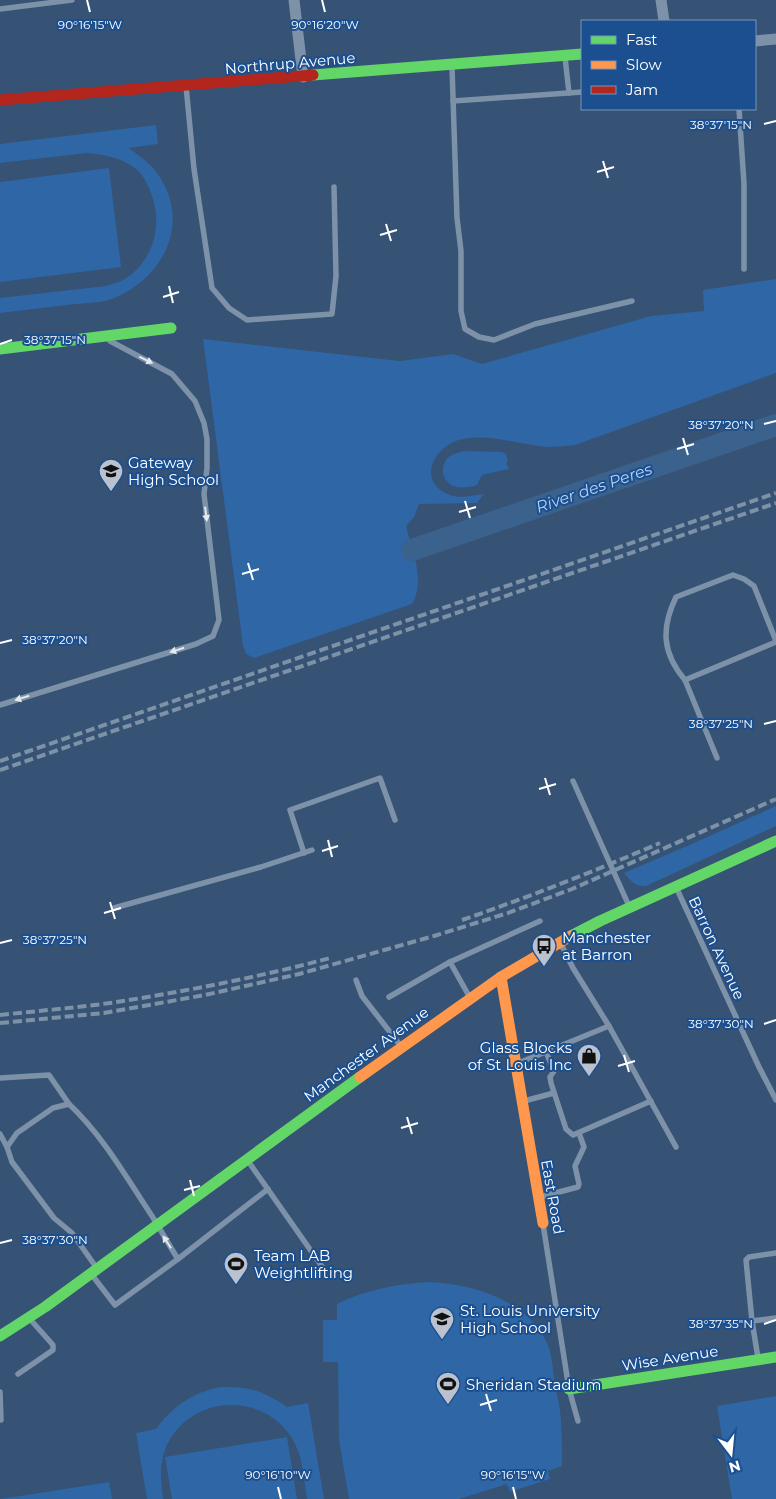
<svg xmlns="http://www.w3.org/2000/svg" width="776" height="1499" font-family="Montserrat,sans-serif">
	<style>
		.green { fill: #2f66a5 }
		.lines { fill: none; stroke-linecap: round; stroke-linejoin: round }
		.river { stroke: #3b618d; stroke-width: 22 }
		.lane { stroke: #7d92a8; stroke-width: 5.5 }
		.street { stroke: #7d92a8; stroke-width: 11 }
		.fast { stroke: #63d668; stroke-width: 11 }
		.slow { stroke: #ff974d; stroke-width: 11 }
		.jam { stroke: #b3261e; stroke-width: 11 }
		.rail { stroke: #7e92a7; stroke-width: 4; stroke-dasharray: 9 4; stroke-linecap: butt }
		.oneway { fill: #e5e9ee }
		.ticks { fill: none; stroke: #fff; stroke-width: 2 }
		.labels { text-anchor: middle; dominant-baseline: central; stroke-width: 4; stroke-linejoin: round; paint-order: stroke }
		.street-label { font-size: 15px; fill: #fff; stroke: #1b4f8f }
		.poi-label { font-size: 15px; fill: #fff; stroke: #1b4f8f; text-anchor: start }
		.water-label { font-size: 16px; font-style: italic; fill: #b5d3f5; stroke: #1b4f8f }
		.ticks-label { font-size: 12px; text-anchor: middle; fill: #fff; stroke: #1b4f8f; stroke-width: 4; stroke-linejoin: round; paint-order: stroke }
	</style>
	<rect width="100%" height="100%" fill="#365274"/>
	<g class="green">
		<path d="M156 125 158 144 129 148C139 156 149 162 157 173 193 222 163 281 109 300 99 303 86 303 75 304 50 307 25 310 0 313V298L106 286C111 284 117 283 121 281 152 265 163 227 152 196 149 187 144 176 137 170 123 158 103 154 87 153L0 163V144Z"/>
		<polygon points="109,168 121,267 0,282 0,182"/>
		<path d="M776 279V373L575 445C566 446 556 447 548 447 519 445 488 432 459 440 432 448 417 483 450 495 460 499 474 495 484 494L477 503 419 504 414 517 406 526C412 550 426 581 412 604L254 658 246 654 243 646 203 339 400 361 453 354 482 364 651 316 704 311 703 290Z"/>
		<path d="M464 451 502 452 506 454 508 461 506 462 509 469 482 475 477 485C470 487 461 489 454 486 443 482 440 469 446 460 450 454 458 453 464 451Z"/>
		<path d="M776 806V826L646 886C635 887 631 881 624 873L687 846Z"/>
		<path d="M430 1282C474 1284 529 1301 548 1345 552 1356 553 1368 554 1379 557 1393 560 1407 561 1420 562 1435 562 1451 562 1466L548 1471 550 1479 510 1492 507 1484 459 1499H349L339 1440 338 1362H323V1320H337V1304C365 1290 399 1283 430 1282Z"/>
		<path d="M220 1387C250 1386 263 1391 287 1407L308 1403 324 1499H307C304 1480 303 1457 293 1440 263 1389 186 1395 165 1450 159 1466 161 1483 163 1499H147L136 1433 156 1429C173 1406 192 1393 220 1387Z"/>
		<polygon points="776,1396 776,1499 732,1499 717,1406"/>
		<polygon points="287,1437 297,1499 172,1499 165,1457"/>
		<polygon points="109,1482 112,1499 1,1499"/>
	</g>
	<g class="lines">
		<polyline class="river" points="412,550 776,425"/>
		<g class="lane">
			<polyline points="0,9 72,0"/>
			<polyline points="565,57 569,93"/>
			<polyline points="452,67 457,218 461,251 461,311 465,329 479,337 494,340 535,324 632,301"/>
			<polyline points="186,86 194,169 212,288 229,308 247,320 332,314 336,276 334,187"/>
			<polyline points="453,101 582,92"/>
			<polyline points="739,109 744,184 744,269"/>
			<path d="M685 680C662 653 661 628 676 597L733 575 744 579 754 586 776 641"/>
			<polyline points="0,705 196,644 213,636 219,620 204,494 207,468 207,439 204,423 195,401 172,374 110,341"/>
			<polyline points="717,758 685,680 776,642"/>
			<polyline points="573,781 629,906"/>
			<polyline points="304,853 290,810 380,778 395,820"/>
			<polyline points="676,887 759,1067 776,1100"/>
			<polyline points="114,908 261,867 312,850"/>
			<polyline points="561,944 573,968 609,1026 676,1147"/>
			<polyline points="450,962 540,921"/>
			<polyline points="356,980 362,996 400,1045"/>
			<polyline points="389,997 450,962 469,996"/>
			<polyline points="546,1052 554,1071 550,1077 551,1083 566,1129 573,1135 651,1101"/>
			<polyline points="516,1064 609,1026"/>
			<polyline points="0,1078 49,1075 69,1104"/>
			<polyline points="524,1101 554,1093"/>
			<polyline points="0,1134 7,1147"/>
			<polyline points="248,1161 323,1268"/>
			<polyline points="540,1197 578,1187 579,1184 575,1166 584,1147 579,1133"/>
			<polyline points="543,1224 569,1389 578,1421"/>
			<path d="M96 1267 72 1233 54 1218 12 1162 7 1147 17 1133 53 1108 69 1104C102 1135 125 1175 150 1213 160 1228 168 1244 178 1259"/>
			<polyline points="92,1275 115,1305 178,1259 268,1189"/>
			<polyline points="752,1321 776,1318"/>
			<polyline points="758,1358 752,1321 746,1260 749,1257 776,1253"/>
			<polyline points="18,1374 53,1350 53,1345 29,1318"/>
			<polyline points="0,1392 1,1420"/>
		</g>
		<g class="street">
			<polyline points="294,0 303,77"/>
			<polyline points="661,0 664,21"/>
			<polyline points="755,41 776,39"/>
		</g>
		<g class="fast">
			<polyline points="313,75 582,54"/>
			<polyline points="0,349 171,328"/>
			<polyline points="571,936 600,921 776,841"/>
			<polyline points="0,1336 45,1307 360,1077"/>
			<polyline points="569,1389 776,1357"/>
		</g>
		<g class="slow">
			<polyline points="501,977 543,1223"/>
			<polyline points="360,1077 501,977 571,936"/>
		</g>
		<polyline class="jam" points="0,100 313,75"/>
		<g class="rail">
			<polyline points="0,761 776,493"/>
			<polyline points="0,770 776,503"/>
			<path d="M462 920C529 897 595 871 660 843"/>
			<path d="M0 1015C37 1011 73 1008 110 1003 182 992 260 977 330 958"/>
			<polyline points="0,1023 104,1013 205,995 299,974 434,936 508,913 572,889 776,799"/>
		</g>
	</g>
	<defs><path id="oneway-solid" d="M-6-.8H1V-3.2L6.5 0L1 3.2V.8H-6Z" transform="scale(1.25)"/></defs>
	<g class="oneway">
		<use href="#oneway-solid" transform="translate(146 360) rotate(26)"/>
		<use href="#oneway-solid" transform="translate(206 514) rotate(83)"/>
		<use href="#oneway-solid" transform="translate(177 650) rotate(163)"/>
		<use href="#oneway-solid" transform="translate(22 698) rotate(163)"/>
		<use href="#oneway-solid" transform="translate(167 1242) rotate(-123)"/>
	</g>
	<path class="ticks" d="M87 0 90 12M322 0 325 12M764 124 776 121M603 161 608 178M597 172 614 167M386 224 391 241M380 235 397 230M169 286 173 303M163 297 179 292M0 344 12 340M764 424 776 421M683 438 688 455M677 449 694 444M465 501 470 518M459 512 476 507M248 563 253 580M242 574 259 569M0 643 12 640M764 724 776 721M545 778 550 795M539 789 556 784M328 840 332 857M322 851 338 846M110 902 115 919M104 913 121 908M0 943 12 940M764 1024 776 1020M624 1055 629 1072M618 1066 635 1061M407 1117 412 1134M401 1128 418 1123M190 1180 194 1196M184 1190 200 1186M0 1243 12 1240M764 1324 776 1320M486 1394 491 1411M480 1405 497 1400M278 1487 281 1499M513 1487 516 1499"/>
	<defs>
		<symbol id="school-pin" viewBox="-11 -11 22 30"><path d="M0 17L-7.5 6A9.5 9.5 0 1 1 7.5 6Z" fill="#b9c2ce" stroke="#1b4f8f"/><path d="M0-5L7-2L0 1L-7-2ZM-4 1L0 2.5L4 1V4Q0 6-4 4Z" fill="#111"/></symbol>
		<symbol id="bus-pin" viewBox="-11 -11 22 30"><path d="M0 17L-7.5 6A9.5 9.5 0 1 1 7.5 6Z" fill="#b9c2ce" stroke="#1b4f8f"/><path d="M-5-6H5V4H4V6H2V4H-2V6H-4V4H-5ZM-3.5-4V0h7V-4ZM-3.5 1.2v1.5H-2V1.2ZM2 1.2v1.5H3.5V1.2Z" fill="#111"/></symbol>
		<symbol id="shop-pin" viewBox="-11 -11 22 30"><path d="M0 17L-7.5 6A9.5 9.5 0 1 1 7.5 6Z" fill="#b9c2ce" stroke="#1b4f8f"/><path d="M-5-2.5h2.3a2.7 3.5 0 0 1 5.4 0H5L5.5 6h-11ZM-1.5-2.5h3a1.5 2.3 0 0 0-3 0Z" fill="#111"/></symbol>
		<symbol id="stadium-pin" viewBox="-11 -11 22 30"><path d="M0 17L-7.5 6A9.5 9.5 0 1 1 7.5 6Z" fill="#b9c2ce" stroke="#1b4f8f"/><path d="M0-5a6.5 5 0 1 0 0 10a6.5 5 0 1 0 0-10ZM-3.5-1.8h7v3.6h-7Z" fill="#111"/></symbol>
	</defs>
	<g fill-rule="evenodd">
		<use href="#school-pin" x="97" y="457" width="28" height="38"/>
		<use href="#bus-pin" x="530" y="932" width="28" height="38"/>
		<use href="#shop-pin" x="575" y="1042" width="28" height="38"/>
		<use href="#stadium-pin" x="222" y="1250" width="28" height="38"/>
		<use href="#school-pin" x="428" y="1305" width="28" height="38"/>
		<use href="#stadium-pin" x="434" y="1370" width="28" height="38"/>
	</g>
	<g class="labels">
		<g class="street-label">
			<text transform="translate(290 63) rotate(-5)">Northrup Avenue</text>
			<text transform="translate(717 948) rotate(65)">Barron Avenue</text>
			<text transform="translate(366 1054) rotate(-36)">Manchester Avenue</text>
			<text transform="translate(553 1197) rotate(80)">East Road</text>
			<text transform="translate(670 1358) rotate(-9)">Wise Avenue</text>
		</g>
		<g class="poi-label">
			<text x="128" y="462">Gateway<tspan x="128" dy="17">High School</tspan></text>
			<text x="562" y="937">Manchester<tspan x="562" dy="17">at Barron</tspan></text>
			<text x="572" y="1047" text-anchor="end">Glass Blocks<tspan x="572" dy="17">of St Louis Inc</tspan></text>
			<text x="254" y="1255">Team LAB<tspan x="254" dy="17">Weightlifting</tspan></text>
			<text x="460" y="1310">St. Louis University<tspan x="460" dy="17">High School</tspan></text>
			<text x="466" y="1384">Sheridan Stadium</text>
		</g>
		<g class="water-label">
			<text transform="translate(594 488) rotate(-19)">River des Peres</text>
		</g>
	</g>
	<g class="ticks-label">
		<text x="90" y="29">90°16'15"W</text>
		<text x="325" y="29">90°16'20"W</text>
		<text x="721" y="129">38°37'15"N</text>
		<text x="55" y="344">38°37'15"N</text>
		<text x="721" y="429">38°37'20"N</text>
		<text x="55" y="644">38°37'20"N</text>
		<text x="721" y="728">38°37'25"N</text>
		<text x="55" y="944">38°37'25"N</text>
		<text x="721" y="1028">38°37'30"N</text>
		<text x="55" y="1244">38°37'30"N</text>
		<text x="721" y="1328">38°37'35"N</text>
		<text x="278" y="1479">90°16'10"W</text>
		<text x="513" y="1479">90°16'15"W</text>
	</g>
	<rect x="581" y="20" width="175" height="90" fill="#1b4f8f" stroke="#7695bc"/>
	<rect x="591" y="36" width="25" height="8" fill="#63d668" stroke="#7695bc"/>
	<text x="626" y="45" font-size="15" fill="#ffffff">Fast</text>
	<rect x="591" y="61" width="25" height="8" fill="#ff974d" stroke="#7695bc"/>
	<text x="626" y="70" font-size="15" fill="#ffffff">Slow</text>
	<rect x="591" y="86" width="25" height="8" fill="#b3261e" stroke="#7695bc"/>
	<text x="626" y="95" font-size="15" fill="#ffffff">Jam</text>
	<g transform="translate(731 1454) rotate(164)" stroke="#1b4f8f" stroke-width="4" paint-order="stroke">
	<path d="M0-4L9 19L0 12L-9 19Z" fill="#ffffff"/>
	<text y="-8" font-size="14" font-weight="bold" text-anchor="middle" fill="#ffffff">N</text>
	</g>
</svg>
